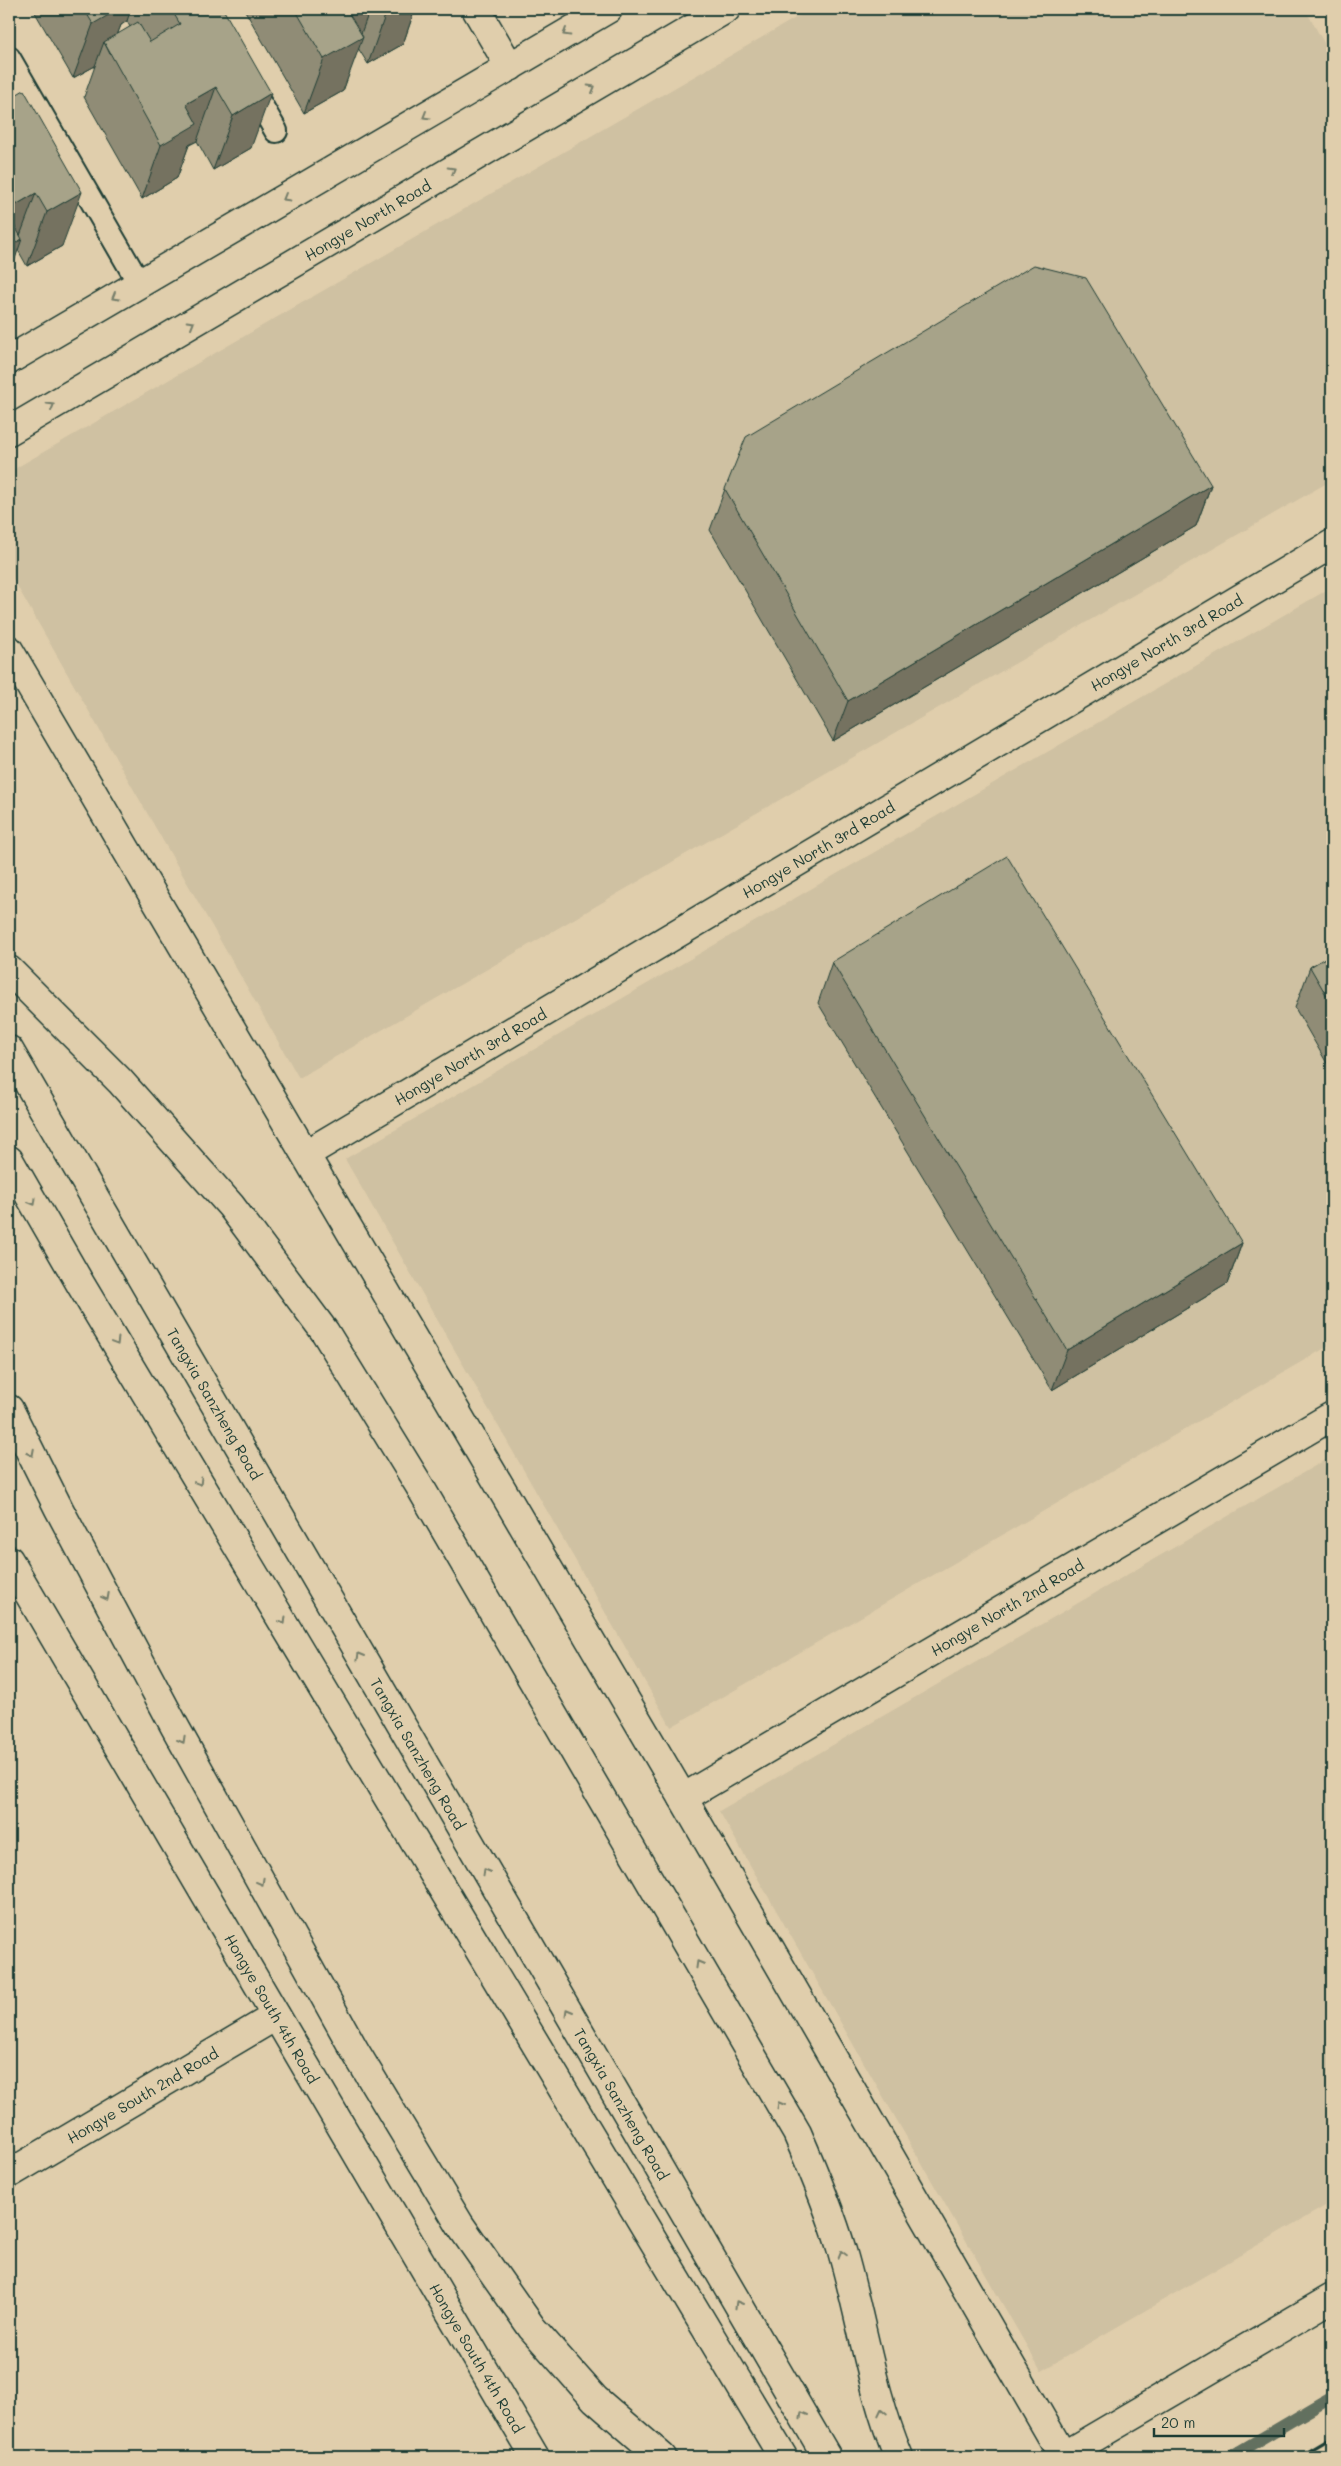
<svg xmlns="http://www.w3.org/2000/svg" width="1341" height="2466" font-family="Mali,sans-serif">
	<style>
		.built { fill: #cfc1a2 }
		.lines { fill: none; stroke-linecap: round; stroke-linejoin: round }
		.stream { stroke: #626f5e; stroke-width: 12 }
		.lane-casing { stroke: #1f3d34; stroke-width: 26 }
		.street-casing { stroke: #1f3d34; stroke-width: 31 }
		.secondary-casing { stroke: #1f3d34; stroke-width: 31 }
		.primary-casing { stroke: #1f3d34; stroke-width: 31 }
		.lane { stroke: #e0ceac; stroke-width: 22 }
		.street { stroke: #e0ceac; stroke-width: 28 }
		.secondary { stroke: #e0ceac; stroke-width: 28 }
		.primary { stroke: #e0ceac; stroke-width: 28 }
		.rail { stroke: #1f3d34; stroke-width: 4 }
		.wall { fill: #908c76; stroke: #1f3d34; fill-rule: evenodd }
		.shaded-wall { fill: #757260; stroke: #1f3d34 }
		.building { fill: #a7a389; stroke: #1f3d34 }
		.oneway { stroke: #767e6a }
		.labels { text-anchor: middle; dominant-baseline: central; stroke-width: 4; stroke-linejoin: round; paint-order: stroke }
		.street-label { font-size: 15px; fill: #1f3d34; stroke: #e0ceac }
	</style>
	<rect width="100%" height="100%" fill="#e0ceac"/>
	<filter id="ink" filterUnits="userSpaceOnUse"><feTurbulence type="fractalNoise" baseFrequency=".02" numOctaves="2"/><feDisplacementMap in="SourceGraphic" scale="10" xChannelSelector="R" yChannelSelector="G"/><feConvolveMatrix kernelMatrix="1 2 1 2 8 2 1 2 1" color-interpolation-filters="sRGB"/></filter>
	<g filter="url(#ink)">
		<g class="built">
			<polygon points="811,9 1305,9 1332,57 1332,480 299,1078 9,572 9,472"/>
			<polygon points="1332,587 1332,1344 671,1727 345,1159"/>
			<polygon points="1332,1456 1332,2202 1041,2371 719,1811"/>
		</g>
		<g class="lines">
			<polyline class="stream" points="1230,2457 1332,2397"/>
			<defs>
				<g id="lane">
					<polyline points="9,58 139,283"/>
					<polyline points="249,84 276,131"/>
				</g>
				<g id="street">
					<polyline points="476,9 510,67"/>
					<polyline points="9,650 683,1798 1063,2456"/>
					<path id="s1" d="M306 1154 1332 544"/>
					<path id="s2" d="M9 1560 535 2457"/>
					<path id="s3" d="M683 1798 1332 1416"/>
					<path id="s4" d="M9 2174 276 2016"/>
					<polyline points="1061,2457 1332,2298"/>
				</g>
				<g id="secondary">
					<polyline points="9,360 608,9"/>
					<path id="s5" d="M9 431 726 9"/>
				</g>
				<g id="primary">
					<path d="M9 970 120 1081 231 1206 325 1332 419 1485 797 2133C814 2172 830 2210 842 2251 862 2319 871 2391 899 2457"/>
					<path id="s6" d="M9 1050 827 2457"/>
					<polyline points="9,1160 81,1285 783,2457"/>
					<polyline points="9,1409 59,1509 175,1727 355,2051 460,2225 532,2328 595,2399 662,2457"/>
				</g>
			</defs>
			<use href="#lane" class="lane-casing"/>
			<use href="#street" class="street-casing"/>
			<use href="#secondary" class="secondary-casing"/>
			<use href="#primary" class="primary-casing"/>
			<use href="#lane" class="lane"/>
			<use href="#street" class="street"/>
			<use href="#secondary" class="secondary"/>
			<use href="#primary" class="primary"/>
			<polyline class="rail" points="1300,2457 1332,2438"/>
		</g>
		<g class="wall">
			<path d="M33 9H223L251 148 213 170 197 141 189 145 177 178 142 199 84 97 95 66 73 78ZM127 21 130 27 117 35 121 25Z"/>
			<polygon points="244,9 415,9 403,44 368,64 358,48 343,91 304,113"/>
			<polygon points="9,99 62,246 27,266 18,250"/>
			<polygon points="1211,485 1196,526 833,741 710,530 725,489"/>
			<polygon points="1332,954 1332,1072 1295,1008 1310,967"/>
			<polygon points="832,962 1242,1243 1227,1284 1052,1390 818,1003"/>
		</g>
		<g class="shaded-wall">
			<polygon points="108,9 131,9 127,21 121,25 110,54 104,42 95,66 73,78 93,24"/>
			<polygon points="346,9 370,9 359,39 363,37 343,91 304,113 324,59"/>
			<polygon points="390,9 415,9 403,44 368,64 387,10"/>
			<polygon points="13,72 9,84 9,74"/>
			<polygon points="216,87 197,141 189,145 177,178 142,199 161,145 186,104"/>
			<polygon points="271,93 251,148 213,170 233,116"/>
			<polygon points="82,192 62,246 27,266 47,212"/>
			<polygon points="36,193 18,241 22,239 9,276 9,209"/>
			<polygon points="1211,485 1196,526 833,741 848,701"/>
			<polygon points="1242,1243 1227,1284 1052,1390 1067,1350"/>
		</g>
		<g class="building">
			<polygon points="84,9 119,9 93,24"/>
			<polygon points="171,9 223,9 271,93 233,116 216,87 186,104 197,124 161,145 104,42 138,22 150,42 180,24"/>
			<polygon points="295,9 346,9 363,37 324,59"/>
			<polygon points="9,64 13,72 9,74"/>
			<polygon points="24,90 82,192 47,212 36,193 9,209 9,99"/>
			<polygon points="9,216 22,239 9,247"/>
			<polygon points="1034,265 1086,278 1211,485 848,701 725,489 746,437"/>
			<polygon points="1007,856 1242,1243 1067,1350 832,962"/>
			<polygon points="1332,954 1332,1005 1310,967"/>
		</g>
		<defs><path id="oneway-chevron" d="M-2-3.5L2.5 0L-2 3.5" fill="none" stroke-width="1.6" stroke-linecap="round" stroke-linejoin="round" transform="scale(1.25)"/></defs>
		<g class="oneway">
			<use href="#oneway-chevron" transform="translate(566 33) rotate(150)"/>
			<use href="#oneway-chevron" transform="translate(592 88) rotate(-30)"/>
			<use href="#oneway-chevron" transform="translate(426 116) rotate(150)"/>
			<use href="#oneway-chevron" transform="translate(452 170) rotate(-30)"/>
			<use href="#oneway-chevron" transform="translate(286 198) rotate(150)"/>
			<use href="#oneway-chevron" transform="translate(115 297) rotate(150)"/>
			<use href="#oneway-chevron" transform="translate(191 324) rotate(-30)"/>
			<use href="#oneway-chevron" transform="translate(51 406) rotate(-30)"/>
			<use href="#oneway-chevron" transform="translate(33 1202) rotate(60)"/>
			<use href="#oneway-chevron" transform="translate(116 1342) rotate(59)"/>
			<use href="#oneway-chevron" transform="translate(31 1453) rotate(63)"/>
			<use href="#oneway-chevron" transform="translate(199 1482) rotate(59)"/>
			<use href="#oneway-chevron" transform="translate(106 1597) rotate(62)"/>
			<use href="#oneway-chevron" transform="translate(283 1621) rotate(59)"/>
			<use href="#oneway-chevron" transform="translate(360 1656) rotate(-120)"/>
			<use href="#oneway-chevron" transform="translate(182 1740) rotate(61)"/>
			<use href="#oneway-chevron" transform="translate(486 1872) rotate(-120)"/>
			<use href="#oneway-chevron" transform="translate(261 1882) rotate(61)"/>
			<use href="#oneway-chevron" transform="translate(699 1964) rotate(-120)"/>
			<use href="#oneway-chevron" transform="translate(568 2012) rotate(-120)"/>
			<use href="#oneway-chevron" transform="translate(780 2105) rotate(-120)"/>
			<use href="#oneway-chevron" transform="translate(842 2254) rotate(-106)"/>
			<use href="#oneway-chevron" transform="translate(738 2304) rotate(-120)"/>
			<use href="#oneway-chevron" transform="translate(882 2412) rotate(-103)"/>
			<use href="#oneway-chevron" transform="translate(803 2415) rotate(-120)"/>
		</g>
	</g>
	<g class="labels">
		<g class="street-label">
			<text stroke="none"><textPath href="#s5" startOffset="416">Hongye North Road</textPath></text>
			<text stroke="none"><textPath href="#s1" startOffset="1001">Hongye North 3rd Road</textPath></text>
			<text stroke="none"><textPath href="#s1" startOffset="596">Hongye North 3rd Road</textPath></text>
			<text stroke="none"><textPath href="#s1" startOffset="191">Hongye North 3rd Road</textPath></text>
			<text stroke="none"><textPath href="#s6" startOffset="409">Tangxia Sanzheng Road</textPath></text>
			<text stroke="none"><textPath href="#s3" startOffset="376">Hongye North 2nd Road</textPath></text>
			<text stroke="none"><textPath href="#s6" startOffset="814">Tangxia Sanzheng Road</textPath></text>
			<text stroke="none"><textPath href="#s2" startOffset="520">Hongye South 4th Road</textPath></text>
			<text stroke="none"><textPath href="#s4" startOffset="155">Hongye South 2nd Road</textPath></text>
			<text stroke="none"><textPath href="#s6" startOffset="1219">Tangxia Sanzheng Road</textPath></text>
			<text stroke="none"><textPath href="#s2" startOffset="925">Hongye South 4th Road</textPath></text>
		</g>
	</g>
	<rect width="1341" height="2466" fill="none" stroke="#e0ceac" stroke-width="30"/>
	<rect x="15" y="15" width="1311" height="2436" fill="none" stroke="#1f3d34" stroke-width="2" filter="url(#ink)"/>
	<path d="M1154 2428v8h130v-8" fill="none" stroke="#1f3d34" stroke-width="2.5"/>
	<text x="1161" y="2428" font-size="15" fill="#1f3d34" stroke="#e0ceac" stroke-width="4" paint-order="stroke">20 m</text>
</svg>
